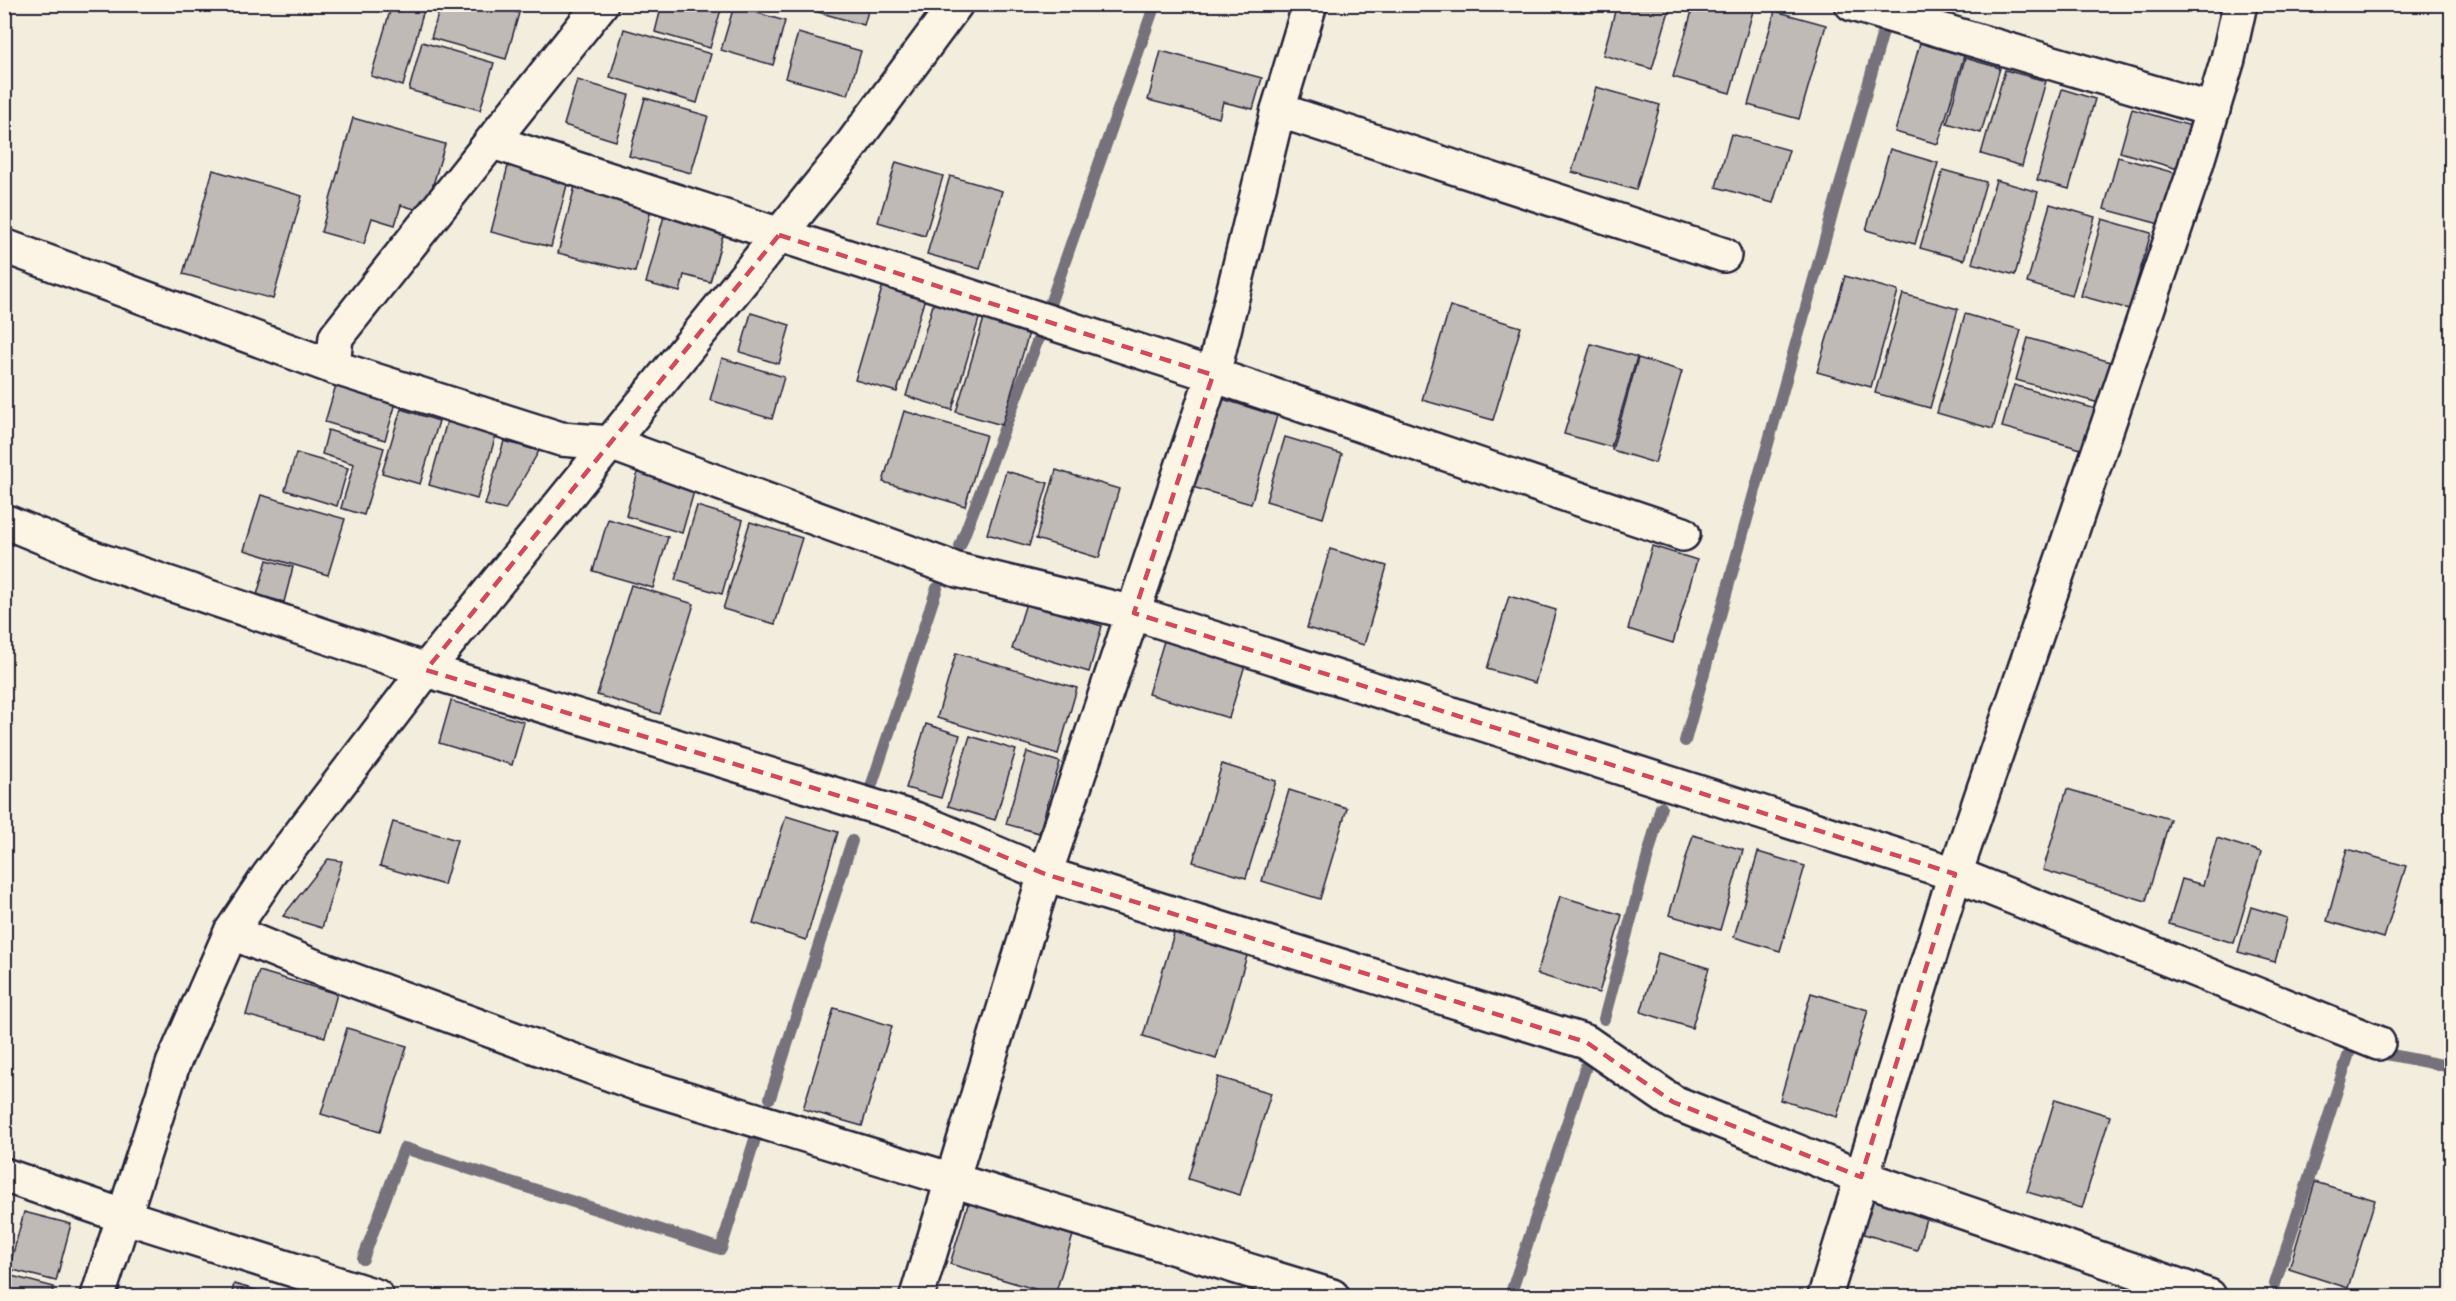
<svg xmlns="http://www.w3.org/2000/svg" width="2456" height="1301" font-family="Sriracha,sans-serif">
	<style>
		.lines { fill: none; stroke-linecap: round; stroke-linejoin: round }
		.stream { stroke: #75727b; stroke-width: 12 }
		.building { fill: #bfbab6; stroke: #22223b; stroke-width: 1.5 }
		.street-casing { stroke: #22223b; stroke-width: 38 }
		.street { stroke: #fcf5e5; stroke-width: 33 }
		.marked { fill: none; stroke: #d1495b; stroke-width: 4.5; stroke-dasharray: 12 8; stroke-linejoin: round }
	</style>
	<rect width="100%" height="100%" fill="#f3edde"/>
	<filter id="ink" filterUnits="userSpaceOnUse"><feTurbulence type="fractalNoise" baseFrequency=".0167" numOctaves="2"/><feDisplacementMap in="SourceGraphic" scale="12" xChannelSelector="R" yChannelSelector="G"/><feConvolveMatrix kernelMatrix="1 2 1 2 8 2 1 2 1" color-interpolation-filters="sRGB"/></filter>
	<g filter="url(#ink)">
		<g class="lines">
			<g class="stream">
				<polyline points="1050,304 1155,4"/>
				<polyline points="960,546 1040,334"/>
				<polyline points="1685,741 1884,28"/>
				<polyline points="871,787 937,588"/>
				<polyline points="1604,1019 1661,807"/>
				<polyline points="770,1098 852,841"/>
				<polyline points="363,1259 404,1148 721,1249 755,1139"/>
				<polyline points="2275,1284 2351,1047 2452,1067"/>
				<polyline points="1510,1296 1587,1063"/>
			</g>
		</g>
		<g class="building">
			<polygon points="392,4 425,6 403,86 371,76"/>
			<polygon points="441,4 490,4 519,13 506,59 431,38"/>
			<polygon points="662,4 722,6 710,48 655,32"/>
			<polygon points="801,4 870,4 864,25 800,7"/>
			<polygon points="1617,4 1671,4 1652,69 1603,55"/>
			<polygon points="1694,4 1755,4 1730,93 1673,77"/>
			<polygon points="734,6 785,21 773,65 721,50"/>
			<polygon points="1775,11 1826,25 1799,119 1748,105"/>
			<polygon points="624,29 711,54 697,103 610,77"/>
			<polygon points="798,33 861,51 848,95 785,78"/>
			<polygon points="422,42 494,63 480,110 409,90"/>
			<polygon points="1920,43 1964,56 1938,144 1895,132"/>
			<polygon points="1161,51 1262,78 1253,109 1223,102 1219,118 1148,100"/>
			<polygon points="1965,58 2000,68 1981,133 1947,123"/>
			<polygon points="2005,70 2046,81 2022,166 1981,154"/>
			<polygon points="577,80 629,95 616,141 564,125"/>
			<polygon points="1596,87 1660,105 1636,190 1572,172"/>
			<polygon points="2062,89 2095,99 2069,189 2037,180"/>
			<polygon points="645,98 708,116 691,173 629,156"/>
			<polygon points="2132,109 2191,126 2178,169 2120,152"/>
			<polygon points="353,118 445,144 425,212 401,205 395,225 372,218 364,244 321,232"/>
			<polygon points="1731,134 1789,150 1773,203 1716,187"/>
			<polygon points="1890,149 1938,163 1915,244 1866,230"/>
			<polygon points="2118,157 2182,175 2167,226 2104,209"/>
			<polygon points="896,162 943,176 925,236 878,222"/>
			<polygon points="508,166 568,181 551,247 491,232"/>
			<polygon points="213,170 302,196 273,299 183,274"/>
			<polygon points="1943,170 1986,182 1964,260 1920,248"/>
			<polygon points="950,176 1002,191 980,269 927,254"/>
			<polygon points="1996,180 2038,192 2015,275 1972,263"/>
			<polygon points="575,186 652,206 635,272 558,253"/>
			<polygon points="2050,204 2095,217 2072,296 2027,283"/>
			<polygon points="664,216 724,232 710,282 684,275 680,292 646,283"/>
			<polygon points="2102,219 2151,233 2129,309 2081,296"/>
			<polygon points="1845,276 1898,291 1871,387 1817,372"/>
			<polygon points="885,278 927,291 897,392 855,380"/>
			<polygon points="1903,294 1958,309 1930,408 1875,393"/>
			<polygon points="935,298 981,312 952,410 906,396"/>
			<polygon points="1450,306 1521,327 1493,420 1422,400"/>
			<polygon points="751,313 790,325 779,364 740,352"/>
			<polygon points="1965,314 2021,330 1993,429 1937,413"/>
			<polygon points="985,315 1030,329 1002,425 956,412"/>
			<polygon points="2028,338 2111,362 2099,403 2016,380"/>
			<polygon points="1591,344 1637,357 1611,447 1564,434"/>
			<polygon points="722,358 784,377 772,419 710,400"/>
			<polygon points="1638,358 1682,371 1655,463 1612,450"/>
			<polygon points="336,385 396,403 385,440 325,422"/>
			<polygon points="2014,385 2096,409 2085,450 2002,427"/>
			<polygon points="1216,397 1277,416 1251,504 1189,486"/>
			<polygon points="401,409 439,421 420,484 382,473"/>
			<polygon points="904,411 986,435 965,506 883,482"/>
			<polygon points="447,421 496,435 477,499 429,485"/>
			<polygon points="328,430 384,448 364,515 341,508 354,464 322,454"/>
			<polygon points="1285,437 1342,454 1323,518 1266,501"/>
			<polygon points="504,441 539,451 505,510 485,505"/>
			<polygon points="296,453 348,468 337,506 285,490"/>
			<polygon points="1056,470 1119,489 1099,558 1036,539"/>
			<polygon points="1006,471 1048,483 1029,546 987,534"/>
			<polygon points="638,472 695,488 682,533 626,516"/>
			<polygon points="261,495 345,519 328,575 244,550"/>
			<polygon points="697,506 743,520 722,594 675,580"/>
			<polygon points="608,519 668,537 653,588 593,571"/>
			<polygon points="750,522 802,538 775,624 723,609"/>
			<polygon points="1652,546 1697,560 1673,643 1628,629"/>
			<polygon points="1330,549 1387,566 1364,645 1307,628"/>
			<polygon points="267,560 293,567 284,602 257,595"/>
			<polygon points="631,585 694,604 660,714 597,695"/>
			<polygon points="1509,596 1556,610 1535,683 1487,669"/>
			<polygon points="1026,603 1102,626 1089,672 1012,649"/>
			<polygon points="1164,641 1245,665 1229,718 1148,694"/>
			<polygon points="956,653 1077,688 1058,754 937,718"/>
			<polygon points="451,701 524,722 512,765 439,743"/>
			<polygon points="926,724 960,735 941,798 906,788"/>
			<polygon points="970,736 1016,750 995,820 948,806"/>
			<polygon points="1027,752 1060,762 1039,833 1006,824"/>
			<polygon points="1222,764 1276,781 1246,878 1193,862"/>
			<polygon points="2067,789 2170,819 2146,901 2043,870"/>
			<polygon points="1289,790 1347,808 1320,899 1262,881"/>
			<polygon points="786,816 838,832 806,940 753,923"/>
			<polygon points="393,822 457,840 444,885 380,866"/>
			<polygon points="1693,835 1743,850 1720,930 1669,915"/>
			<polygon points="2217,838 2261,852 2234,943 2169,924 2182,879 2203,885"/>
			<polygon points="2347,849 2406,866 2384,938 2327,921"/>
			<polygon points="1758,852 1805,866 1780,951 1734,937"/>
			<polygon points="328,859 342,861 322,928 283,916"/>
			<polygon points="1560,896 1622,915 1599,993 1537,974"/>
			<polygon points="2251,907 2287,918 2275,962 2238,952"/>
			<polygon points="1176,927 1249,949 1216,1059 1143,1036"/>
			<polygon points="1658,953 1709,968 1692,1028 1641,1012"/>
			<polygon points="259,971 337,994 325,1037 246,1015"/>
			<polygon points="1811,993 1868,1010 1837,1117 1780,1100"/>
			<polygon points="834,1008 892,1026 862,1126 803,1109"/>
			<polygon points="347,1028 407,1046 380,1132 321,1114"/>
			<polygon points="1218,1077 1271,1093 1240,1195 1188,1179"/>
			<polygon points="2055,1099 2110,1116 2082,1208 2027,1192"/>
			<polygon points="2315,1182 2375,1200 2348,1288 2289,1269"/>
			<polygon points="1868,1183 1931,1201 1917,1250 1854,1231"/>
			<polygon points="969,1201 1074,1232 1055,1295 950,1264"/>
			<polygon points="24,1212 71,1224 56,1281 9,1269"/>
			<polygon points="4,1274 54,1287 51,1296 4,1296"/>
			<polygon points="234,1284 278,1296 231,1296"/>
		</g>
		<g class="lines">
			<defs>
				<g id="street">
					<polyline points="601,4 336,337 333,367 561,439 610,443 957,570 1134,613 1955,874 2378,1043"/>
					<polyline points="1852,4 2213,110"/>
					<polyline points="1278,110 1724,255"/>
					<polyline points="493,142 1213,375 1683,534"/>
					<polyline points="4,246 333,367"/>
					<polyline points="4,521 96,559 426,670 915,819 1045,874 1586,1042 1673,1102 1861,1177 2209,1296"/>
					<polyline points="231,932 311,965 635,1083 1332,1296"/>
					<polyline points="4,1175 123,1216 376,1296"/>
					<polyline points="98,1296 173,1064 231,932 269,875 426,670 844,155 956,4"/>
					<polyline points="917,1296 1045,874 1213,375 1278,110 1310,4"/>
					<polyline points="1825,1296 1955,874 2192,178 2228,59 2240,4"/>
				</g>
			</defs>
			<use href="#street" class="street-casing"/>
			<use href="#street" class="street"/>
		</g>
	</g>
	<path class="marked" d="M779 235 1213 375 1134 613 1955 874 1861 1177 1673 1102 1586 1042 1045 874 915 819 426 670Z"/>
	<rect width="2456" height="1301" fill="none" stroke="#fcf5e5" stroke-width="24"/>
	<rect x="12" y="12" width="2432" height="1277" fill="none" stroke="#22223b" stroke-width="2" filter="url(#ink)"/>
</svg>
